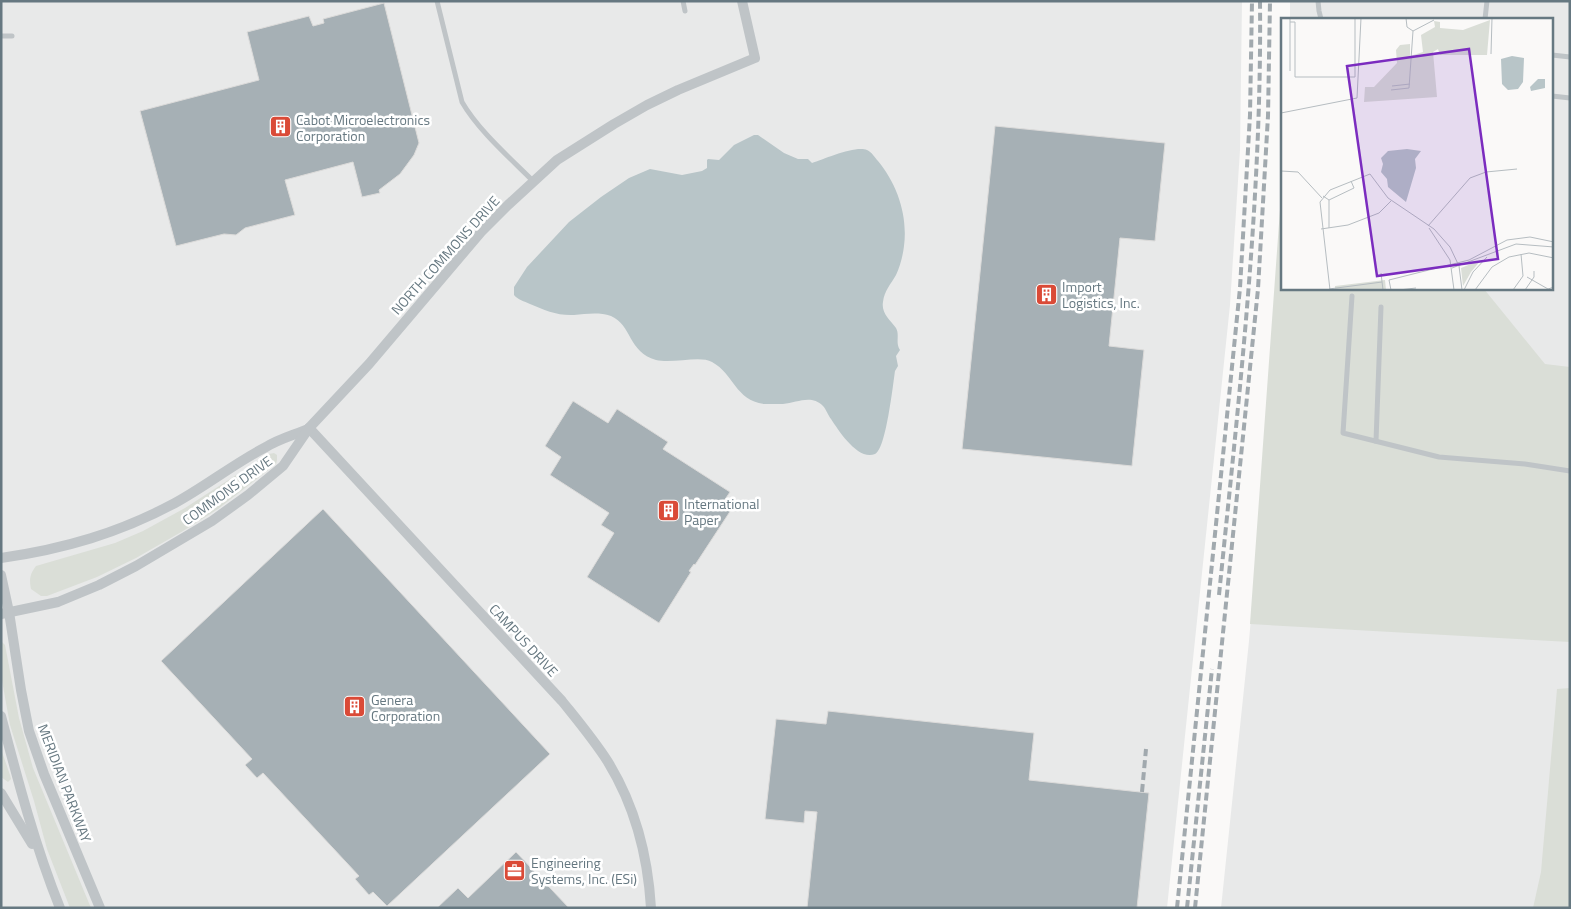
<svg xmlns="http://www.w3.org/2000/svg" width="1571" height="909" font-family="'Titillium Web',sans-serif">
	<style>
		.built { fill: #e8e9e9 }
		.green { fill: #daded7 }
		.water { fill: #b8c5c8 }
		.building { fill: #a6b0b5; stroke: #dcdbda }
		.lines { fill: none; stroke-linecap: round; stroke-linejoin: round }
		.service { stroke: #bfc4c7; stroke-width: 5 }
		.minor { stroke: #bfc4c7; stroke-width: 10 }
		.rail { stroke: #a1a9ae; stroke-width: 4; stroke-dasharray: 8 4; stroke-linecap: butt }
		.labels { text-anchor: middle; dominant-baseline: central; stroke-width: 5; stroke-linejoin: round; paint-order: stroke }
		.poi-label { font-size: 14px; fill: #667881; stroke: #fff; text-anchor: start }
		.street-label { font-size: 14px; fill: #667881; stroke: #fff }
		.inset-road { fill: none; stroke: #b6bdc1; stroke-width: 1 }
		.view { fill: #7b2cbf; fill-opacity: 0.15; stroke: #7b2cbf; stroke-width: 2.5 }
		.inset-edge { fill: none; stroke: #667881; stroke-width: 2.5 }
	</style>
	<rect width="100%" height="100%" fill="#faf9f8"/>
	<g class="built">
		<polygon points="1,1 1242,1 1240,150 1230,305 1167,908 1,908"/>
		<polygon points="1290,1 1570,1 1570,908 1221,908 1249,641 1279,291 1282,289 1552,289 1552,19 1290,19"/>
	</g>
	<g class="green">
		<polygon points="1282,182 1282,289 1484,289 1545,364 1570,367 1570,642 1250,624"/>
		<path d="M274 453 277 455V460L276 464 218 509 183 531 136 558 97 577 47 596H41L31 589C29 579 30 574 36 566L115 543 143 531 185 508 269 454Z"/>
		<polygon points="1,641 5,645 19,718 33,768 91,908 70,908 47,849 34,801 10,725 1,675"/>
		<polygon points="1570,688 1570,908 1533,908 1541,872 1557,689"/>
		<polygon points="1,749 10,775 11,779 8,782 1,777"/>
	</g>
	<path class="water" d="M754 135H758L784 153 798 159H808L812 163C824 159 856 145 867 150 872 152 875 158 878 161 897 184 908 215 904 246 903 255 900 267 896 275 891 284 884 291 883 302 881 313 890 320 896 328 900 335 895 343 900 350L896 356 898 366 895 371C893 384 886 450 875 454 858 461 839 431 831 419 828 415 826 409 823 406 811 394 797 403 783 404 777 404 770 404 764 404 735 400 734 374 712 362 700 355 673 364 656 360 628 352 632 325 611 316 599 312 586 314 574 315 558 316 544 310 530 304 524 301 518 300 514 295V287L527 267 569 222 601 197 629 178 650 169 682 175 702 171 707 168V160L708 159 719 160 734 145Z"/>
	<g class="building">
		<polygon points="384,3 419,143 414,155 400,174 379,190 380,193 362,197 353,162 285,180 295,215 245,228 236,235 224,234 176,246 140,111 259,80 247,32 309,16 313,26 324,23 323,19"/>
		<polygon points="995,126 1165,143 1155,241 1120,238 1109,346 1144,350 1132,466 962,449"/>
		<polygon points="573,401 608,423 617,409 668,442 663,449 730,492 722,504 731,510 695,565 694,564 689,571 691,572 659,623 587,577 614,533 601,525 609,513 550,475 561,457 545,446"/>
		<polygon points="323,509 550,754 387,906 373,892 369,895 355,879 359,876 263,773 257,778 245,765 252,759 161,661"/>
		<polygon points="828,711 1034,733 1029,780 1149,793 1137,908 807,908 817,812 805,811 804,823 765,819 776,719 826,724"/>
		<polygon points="516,852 569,908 437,908 458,888 468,898"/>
	</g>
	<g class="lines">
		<g class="service">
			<path d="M437 1 462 102C478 130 510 158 533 181"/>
			<polyline points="683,1 685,11"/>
			<polyline points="1318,1 1319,11 1321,19"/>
			<polyline points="1485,19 1487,1"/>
			<polyline points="1,36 12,36"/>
			<polyline points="1552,55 1570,57"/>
			<polyline points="1552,96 1570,98"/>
			<polyline points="1352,296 1343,433 1439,457 1525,464 1570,471"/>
			<polyline points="1376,441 1381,307"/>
		</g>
		<g class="minor">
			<path d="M309 428 562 701C578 721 594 740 608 762 635 806 648 857 651 908"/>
			<path d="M1 558C64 549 119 533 175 503 206 486 235 463 266 447 279 439 294 435 308 429"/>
			<polyline points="1,575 9,612 21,690 29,731 44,774 100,908"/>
			<polyline points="1,614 58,602 99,585 136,566 212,521 248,495 283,466 309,428 369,364 481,232 508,205 557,160 614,124 647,105 678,90 755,58 742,1"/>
			<path d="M1 716C18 781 35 846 60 908"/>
			<polyline points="1,793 32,844"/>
		</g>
		<g class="rail">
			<path d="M1219 595C1239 397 1262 200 1260 1"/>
			<polyline points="1142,792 1146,749"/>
			<polyline points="1177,908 1240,288 1250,115 1252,1"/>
			<polyline points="1187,908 1212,669"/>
			<polyline points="1195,908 1258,289 1268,116 1270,1"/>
		</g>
	</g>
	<defs>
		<symbol id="building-square" viewBox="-11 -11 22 22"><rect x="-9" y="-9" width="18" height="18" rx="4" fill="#da4a37" stroke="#fff"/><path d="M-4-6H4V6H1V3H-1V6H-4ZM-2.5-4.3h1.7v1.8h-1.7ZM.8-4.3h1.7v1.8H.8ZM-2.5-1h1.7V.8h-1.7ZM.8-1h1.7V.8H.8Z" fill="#fff"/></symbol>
		<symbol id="office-square" viewBox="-11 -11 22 22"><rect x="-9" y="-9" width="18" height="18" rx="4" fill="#da4a37" stroke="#fff"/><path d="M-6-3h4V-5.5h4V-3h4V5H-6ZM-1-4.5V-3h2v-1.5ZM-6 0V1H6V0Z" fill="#fff"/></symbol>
	</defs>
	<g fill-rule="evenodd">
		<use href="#building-square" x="268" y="114" width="25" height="25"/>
		<use href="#building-square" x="1034" y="282" width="25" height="25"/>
		<use href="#building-square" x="656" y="498" width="25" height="25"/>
		<use href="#building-square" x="342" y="694" width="25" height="25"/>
		<use href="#office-square" x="502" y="858" width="25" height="25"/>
	</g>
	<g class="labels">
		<g class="poi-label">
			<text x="296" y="119">Cabot Microelectronics<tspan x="296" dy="16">Corporation</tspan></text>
			<text x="1062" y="286">Import<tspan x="1062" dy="16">Logistics, Inc.</tspan></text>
			<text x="684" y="503">International<tspan x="684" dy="16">Paper</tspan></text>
			<text x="371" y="699">Genera<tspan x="371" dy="16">Corporation</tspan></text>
			<text x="531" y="862">Engineering<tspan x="531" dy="16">Systems, Inc. (ESi)</tspan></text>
		</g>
		<g class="street-label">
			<text transform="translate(445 255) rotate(-48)">NORTH COMMONS DRIVE</text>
			<text transform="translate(227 490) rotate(-36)">COMMONS DRIVE</text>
			<text transform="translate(524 640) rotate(47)">CAMPUS DRIVE</text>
			<text transform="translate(65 783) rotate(69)">MERIDIAN PARKWAY</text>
		</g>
	</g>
	<g transform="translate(1281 18)">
		<rect width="272" height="272" fill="#faf9f8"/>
		<path d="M209 2 206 37H159L157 31 152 34 156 79 83 84 84 69H93L116 45 115 32 119 27 129 26V38L142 34 140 17 154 9 153 3 159 4V10L182 12ZM200 242 190 254 182 268 180 250ZM104 262 105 272H54V268Z" fill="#daded7"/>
		<path d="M231 38 243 40 242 64 237 71 227 72 221 66 220 41ZM257 61H264V70L250 73 249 69ZM126 131 140 133 134 141 135 150 125 184 107 169 106 161 100 154 102 146 100 140 107 133Z" fill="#b8c5c8"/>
		<path class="inset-road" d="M125 0 126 9 132 13M9 4H14V59H74V0M132 13 153 2M210 36 211 0M9 53V0M111 68 129 66M110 72 128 70 132 13M0 95 76 80 80 0M0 153 17 154 41 180M42 178 48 182V210M48 182 73 170 70 163M147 208 189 160 205 154 236 151M148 210 169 242 173 272M40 211 67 207 98 195 110 183M171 250 235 226 273 229M100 255 102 272M246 259 267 271 273 269M48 271 101 264M49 272 39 184 49 172 89 156 107 180 153 211 169 229 178 248 181 272M110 272 108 262 188 242 226 222 249 219 273 224M118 272 135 270M183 272 192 254 206 239M194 272 211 249 228 239 248 235 273 240M232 272 242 258 240 236M244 272 253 259V253"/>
		<path class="view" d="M188 31 217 241 96 258 66 48Z"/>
		<rect width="272" height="272" class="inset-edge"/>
	</g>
	<rect width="1571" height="909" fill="none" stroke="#667881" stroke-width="5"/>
</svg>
